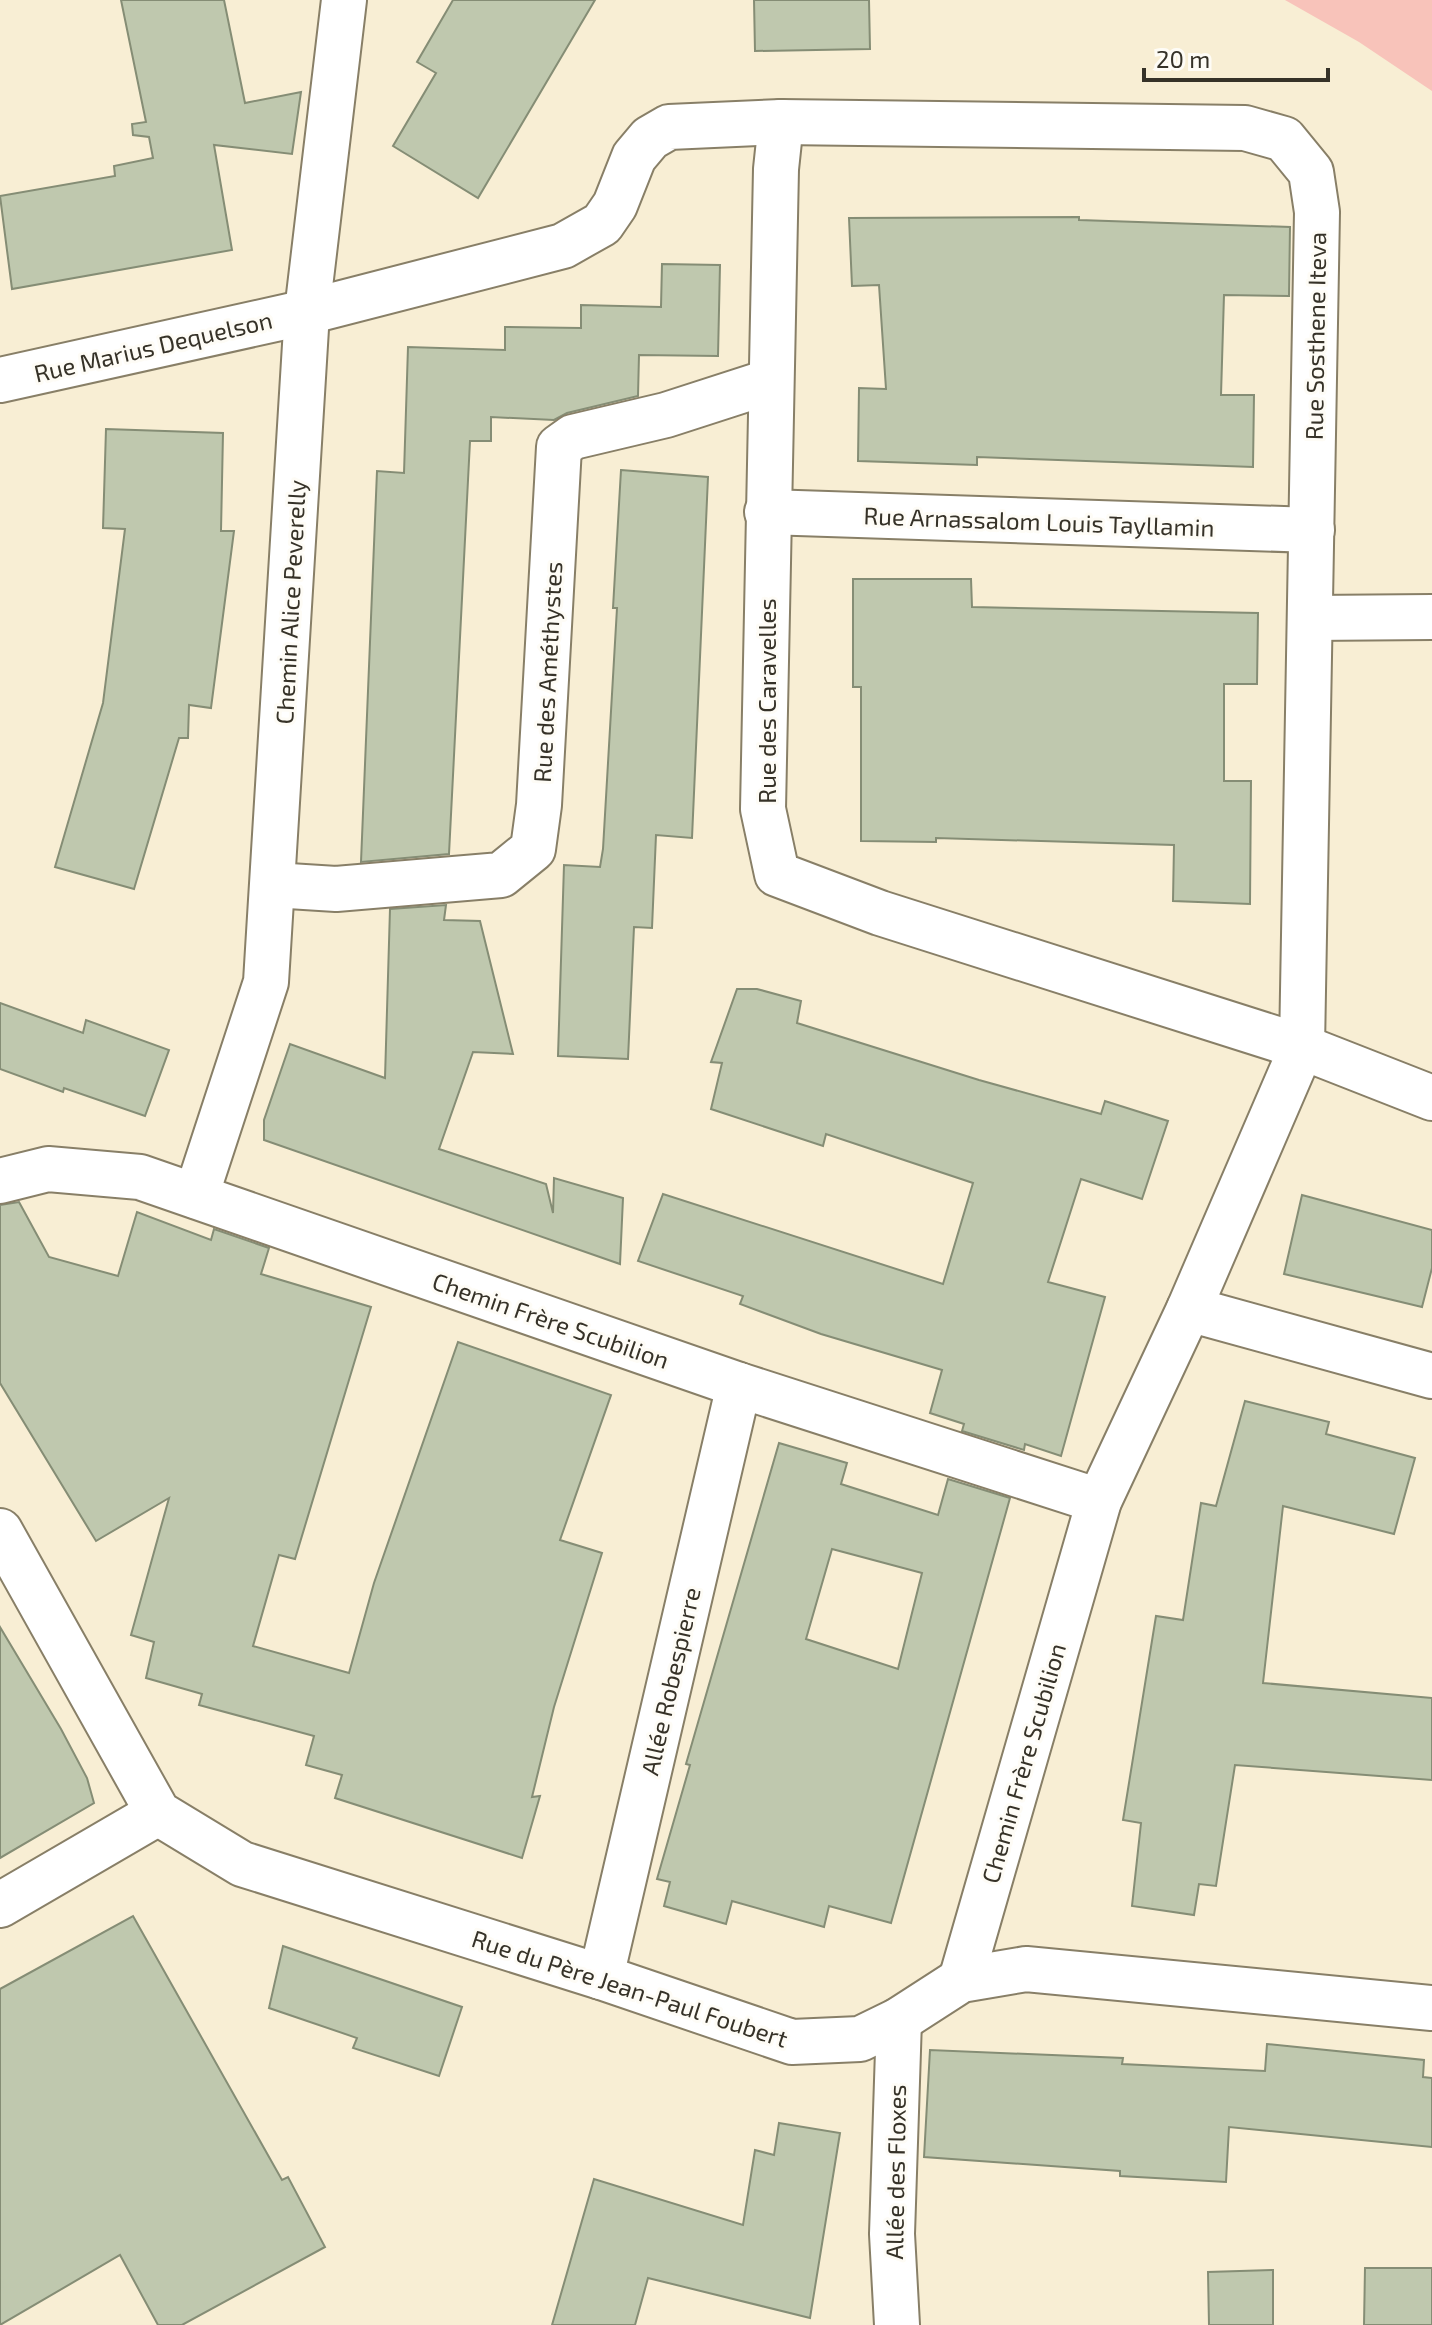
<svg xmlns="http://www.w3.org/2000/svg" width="1432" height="2325" font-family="'Exo 2',sans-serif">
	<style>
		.green { fill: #f8c3ba }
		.building { fill: #bfc8ae; stroke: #858d75; stroke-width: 2; fill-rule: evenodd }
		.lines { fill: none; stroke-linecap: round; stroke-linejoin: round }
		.minor-casing { stroke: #887f67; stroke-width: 48 }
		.minor { stroke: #fff; stroke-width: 44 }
		.labels { text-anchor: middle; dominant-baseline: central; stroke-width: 6; stroke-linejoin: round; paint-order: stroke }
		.street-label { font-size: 24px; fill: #363228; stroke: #fefcf6 }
	</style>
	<rect width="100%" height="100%" fill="#f8eed4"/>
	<polygon class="green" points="1285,0 1432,0 1432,91 1359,42"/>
	<g class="building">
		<polygon points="121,0 224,0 245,103 301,92 292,154 214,145 232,250 12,289 0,196 115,176 114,166 153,158 149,137 133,135 132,124 146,122"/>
		<polygon points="453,0 595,0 478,198 393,146 436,73 417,62"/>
		<polygon points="754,0 869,0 870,49 755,51"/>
		<polygon points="1079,217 1079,220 1290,227 1289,296 1224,295 1221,395 1254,395 1253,467 977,457 977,465 858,461 859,388 886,389 879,285 852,286 849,218"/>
		<polygon points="662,264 720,265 718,356 639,355 638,396 567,413 554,420 491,417 491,441 470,441 449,854 361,862 377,471 404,473 408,347 505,350 505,327 581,328 581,305 661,307"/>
		<polygon points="106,429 223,433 221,531 234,531 211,708 189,705 188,738 179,738 134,889 55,867 103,703 125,529 103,528"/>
		<polygon points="621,470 708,477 692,838 656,835 652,928 634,927 628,1059 558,1056 564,865 600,867 603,849 617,608 613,608"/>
		<polygon points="853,579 971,579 972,607 1258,613 1257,684 1224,684 1224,781 1251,781 1250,904 1173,901 1174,845 936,838 936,842 861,841 861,687 853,687"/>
		<polygon points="446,905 444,920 480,921 513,1054 473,1052 439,1149 546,1184 553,1213 554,1178 623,1198 620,1264 264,1140 264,1120 290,1044 385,1078 390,909"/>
		<polygon points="737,989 757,989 801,1001 797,1023 979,1080 1101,1114 1105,1101 1168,1121 1142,1199 1081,1179 1048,1282 1105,1297 1061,1456 1025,1444 1024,1450 962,1431 964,1424 930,1413 942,1370 821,1334 740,1304 743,1296 638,1261 663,1194 943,1284 973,1183 826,1134 823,1146 711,1109 722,1063 711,1062"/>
		<polygon points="0,1003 83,1033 86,1020 169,1050 145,1116 64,1088 63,1092 0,1069"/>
		<polygon points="1302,1195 1432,1230 1432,1268 1422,1307 1284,1274"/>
		<polygon points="19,1202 49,1257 118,1276 137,1212 211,1240 214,1229 269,1248 261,1274 371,1307 295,1559 279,1555 253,1646 349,1673 374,1583 458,1342 611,1395 560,1540 602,1553 554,1707 532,1797 540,1796 522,1858 335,1798 342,1775 306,1765 314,1736 199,1705 202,1694 146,1678 154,1642 131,1635 169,1498 96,1541 0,1383 0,1205"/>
		<polygon points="1245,1401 1329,1422 1326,1434 1415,1458 1394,1534 1283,1506 1263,1683 1432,1698 1432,1780 1235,1765 1216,1886 1199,1884 1194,1915 1132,1906 1141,1823 1123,1820 1156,1616 1183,1620 1201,1503 1216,1506"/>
		<path d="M779 1443 847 1463 841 1484 938 1515 948 1479 1010 1498 891 1923 829 1906 824 1927 732 1901 726 1924 664 1906 670 1882 657 1879 690 1765 686 1764ZM832 1549 922 1573 898 1669 806 1639Z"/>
		<polygon points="0,1627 61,1729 87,1778 94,1803 0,1858"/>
		<polygon points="133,1916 282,2180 288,2177 325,2247 182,2325 158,2325 120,2255 0,2325 0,1989"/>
		<polygon points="283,1946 462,2007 439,2076 353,2048 357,2038 269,2008"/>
		<polygon points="1267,2044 1424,2060 1423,2077 1432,2078 1432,2147 1229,2127 1226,2182 1120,2176 1120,2171 924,2157 930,2050 1123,2058 1122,2064 1265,2071"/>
		<polygon points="779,2123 840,2133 810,2318 648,2278 635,2325 552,2325 594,2179 743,2225 755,2150 774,2155"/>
		<polygon points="1365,2268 1432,2268 1432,2325 1364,2325"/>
		<polygon points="1273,2270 1273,2325 1209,2325 1208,2272"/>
	</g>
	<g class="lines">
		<defs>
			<g id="minor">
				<polyline points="781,122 776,169 763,809 777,874 880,913 1302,1047 1432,1098"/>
				<polyline points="0,380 307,312 563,246 602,224 615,205 634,157 650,138 669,127 781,122 1245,128 1284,139 1311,172 1317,212 1302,1047 1189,1309 1099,1501 961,1980"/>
				<polyline points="767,512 1312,530"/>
				<polyline points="1310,618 1432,617"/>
				<polyline points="273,885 336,889 501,875 533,849 539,805 559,447 573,437 666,415 771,381"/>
				<polyline points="0,1181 48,1169 140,1177 739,1385 1099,1501"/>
				<polyline points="196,1196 266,982 307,312 344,0"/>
				<polyline points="1189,1309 1432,1376"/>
				<polyline points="0,1531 158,1813 242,1864 601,1977 792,2042 860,2039 899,2020 961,1980 1026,1969 1432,2008"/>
				<polyline points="0,1905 158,1813"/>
				<polyline points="601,1977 739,1385"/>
				<polyline points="897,2325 892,2234 899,2020"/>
			</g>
		</defs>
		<use href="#minor" class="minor-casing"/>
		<use href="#minor" class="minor"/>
	</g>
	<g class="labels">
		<g class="street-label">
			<text transform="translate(1315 336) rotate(-89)">Rue Sosthene Iteva</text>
			<text transform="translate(153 346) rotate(-13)">Rue Marius Dequelson</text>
			<text transform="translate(1039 521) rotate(2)">Rue Arnassalom Louis Tayllamin</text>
			<text transform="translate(290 602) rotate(-87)">Chemin Alice Peverelly</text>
			<text transform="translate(547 672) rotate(-87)">Rue des Améthystes</text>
			<text transform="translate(766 701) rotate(-90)">Rue des Caravelles</text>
			<text transform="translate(551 1320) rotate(19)">Chemin Frère Scubilion</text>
			<text transform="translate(670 1681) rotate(-77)">Allée Robespierre</text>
			<text transform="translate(1023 1763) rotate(-74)">Chemin Frère Scubilion</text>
			<text transform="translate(630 1988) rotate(18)">Rue du Père Jean-Paul Foubert</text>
			<text transform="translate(895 2172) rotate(-89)">Allée des Floxes</text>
		</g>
	</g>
	<path d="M1144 68v12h184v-12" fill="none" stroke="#363228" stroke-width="4"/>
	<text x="1156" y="68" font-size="24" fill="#363228" stroke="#fefcf6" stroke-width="6" paint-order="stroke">20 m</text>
</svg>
